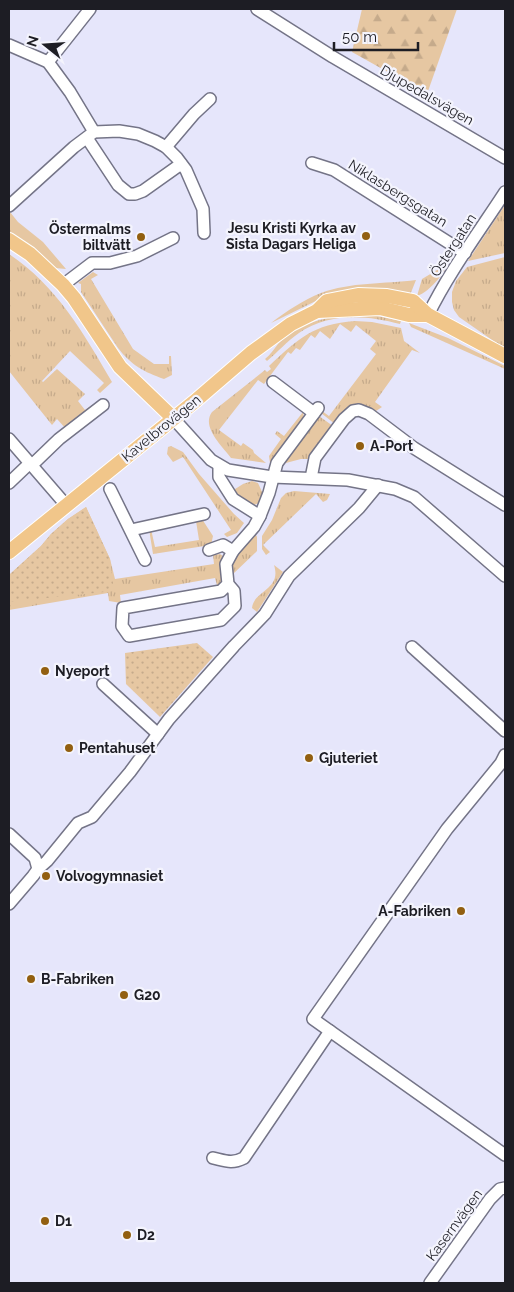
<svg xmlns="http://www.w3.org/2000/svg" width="514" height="1292" font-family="Raleway,sans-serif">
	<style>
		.grass { fill: url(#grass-tufts) }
		.forest { fill: url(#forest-firs) }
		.park { fill: url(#park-dots) }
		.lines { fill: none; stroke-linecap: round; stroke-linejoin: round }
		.minor-casing { stroke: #747487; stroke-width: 14 }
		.major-casing { stroke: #fff; stroke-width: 16 }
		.minor { stroke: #fff; stroke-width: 11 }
		.major { stroke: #f1c68a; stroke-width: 14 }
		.poi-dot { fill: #925f10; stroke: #f4f4fd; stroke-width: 2 }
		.labels { text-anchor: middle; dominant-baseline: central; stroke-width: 4.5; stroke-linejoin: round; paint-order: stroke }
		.street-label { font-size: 14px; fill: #1d1d24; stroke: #f4f4fd }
		.poi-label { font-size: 14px; font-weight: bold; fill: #1d1d24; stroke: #f4f4fd; text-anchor: start }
	</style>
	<defs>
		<pattern id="grass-tufts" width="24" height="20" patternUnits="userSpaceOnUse" patternTransform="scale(1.25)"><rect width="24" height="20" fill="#e6c7a2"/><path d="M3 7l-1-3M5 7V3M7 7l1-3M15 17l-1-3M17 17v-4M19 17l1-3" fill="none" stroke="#c5aa8b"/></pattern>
		<pattern id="forest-firs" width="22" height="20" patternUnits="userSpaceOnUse" patternTransform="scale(1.25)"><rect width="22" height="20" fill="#e6c7a2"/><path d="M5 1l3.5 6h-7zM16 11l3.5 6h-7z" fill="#c5aa8b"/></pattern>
		<pattern id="park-dots" width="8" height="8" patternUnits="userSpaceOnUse" patternTransform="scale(1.25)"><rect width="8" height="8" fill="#e6c7a2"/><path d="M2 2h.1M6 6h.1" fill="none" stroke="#c5aa8b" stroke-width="1.8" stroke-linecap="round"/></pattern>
	</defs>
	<rect width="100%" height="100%" fill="#e6e6fb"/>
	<g class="grass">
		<polygon points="505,205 505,253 468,261"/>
		<polygon points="10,212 18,222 43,242 66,269 55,268 35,251 9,232"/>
		<path d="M9 254C57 286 84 334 112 382L100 393 97 390 104 383 70 351 42 381 43 382 57 369 85 394 78 401 85 410 92 405 93 407 67 430 57 419 52 425 9 371Z"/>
		<path d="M450 256C449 269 430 292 417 296L422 279 437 270Z"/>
		<polygon points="505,257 505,349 459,317 454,310 452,302 452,292 456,281 467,267"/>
		<path d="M93 272 98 275 91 279 133 349 154 364H169V356H171L172 375 164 379C144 372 131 365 118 348L81 292V284L78 283Z"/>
		<path d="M416 280 410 295 320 299 271 323C287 311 303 300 321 293 350 282 385 284 416 280Z"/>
		<path d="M346 314H368L401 321 400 324C367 315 329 312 299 333 287 341 278 352 267 361L265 359C270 355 274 349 278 344 296 324 321 319 346 314Z"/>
		<path d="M355 321 372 322 401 328 404 341 420 353 412 350 375 402 382 407 376 411C354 400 349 406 335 424L321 413 322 411 329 416 376 354 370 349 376 341 356 325 351 332 340 324 330 339 320 331 315 338 311 335 300 350 296 348 291 354 288 352 264 384 258 380 219 430 241 446 243 443 253 450 254 453 266 463 231 458C222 446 201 427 212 412L265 370 267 372 271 369 269 366C298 339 313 324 355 321Z"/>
		<polygon points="409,323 448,338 505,366 505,369 411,327"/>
		<polygon points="303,412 304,417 303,421 272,464 270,463 269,456 281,439 275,434 277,431 284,436"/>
		<polygon points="319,416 333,426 309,459 301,459 282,464"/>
		<polygon points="171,446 183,452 199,474 234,514 244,523 237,533 227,537 224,534 231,530 183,457 173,462 167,454 168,447"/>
		<polygon points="252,481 258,483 263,494 259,503 251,506 232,491 243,484"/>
		<polygon points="294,491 330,494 327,500 323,502 316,494 263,545 270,552 266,555 262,549 262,536 272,520 281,498 286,493"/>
		<polygon points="86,507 110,559 115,579 214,564 213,555 220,554 223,556 221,569 222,585 217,585 215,578 120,595 121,603 109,601 108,593 9,610 9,575 41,546 51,534 68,519"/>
		<polygon points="202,519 213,536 211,545 153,554 149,529 151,529 155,547 199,540 196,521"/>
		<path d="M255 533 257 537V551L232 575C229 558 244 546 255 533Z"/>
		<path d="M274 565 283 572 257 612 252 608C254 590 282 590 274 565Z"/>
	</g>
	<polygon class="forest" points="362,9 457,9 427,94 352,52"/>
	<g class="park">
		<polygon points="86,507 110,559 114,591 9,602 9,575 41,546 51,534 68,519"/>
		<polygon points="197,643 213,657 160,717 126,684 125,653"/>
	</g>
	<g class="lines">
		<defs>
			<g id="minor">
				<polyline points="257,9 333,57 505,158"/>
				<polyline points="9,45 48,62 70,92 94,132"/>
				<polyline points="48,62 90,9"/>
				<polyline points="87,138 118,185 129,194 135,194 143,191 181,164"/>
				<polyline points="166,147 194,114 210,99"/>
				<polyline points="312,163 334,170 465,253"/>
				<polyline points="9,206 74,147 94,132 119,131 138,134 155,141 166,147 177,158 186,170 203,209 204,233"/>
				<polyline points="63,285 92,263 110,263 137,256 173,238"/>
				<path d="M428 315C449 272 479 232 505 192"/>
				<polyline points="273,382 314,413"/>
				<polyline points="173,418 211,460 228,470 272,477 348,480 395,489 414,497 505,576"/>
				<polyline points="9,439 66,505"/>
				<polyline points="32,465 59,439 103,405"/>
				<polyline points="219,466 219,477 233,499 260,516"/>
				<polyline points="311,478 315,458 344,419 353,411 359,410 369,414 414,448 505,505"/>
				<polyline points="9,483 30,463"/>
				<polyline points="110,489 145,560"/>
				<polyline points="131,530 204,514"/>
				<polyline points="209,550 223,545 233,551"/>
				<polyline points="228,584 221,591 123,608 122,626 129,636 221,620 235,606 234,591 228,584 226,564 233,551 254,527 260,516 269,493 277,463 318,408"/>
				<polyline points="412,647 505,731"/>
				<polyline points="103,684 158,734"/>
				<polyline points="505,755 501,763 447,829 313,1019 505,1155"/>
				<polyline points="9,834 35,858 38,869 33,876 9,904"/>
				<polyline points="38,869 47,861 78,823 92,817 130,772 169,719 234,646 265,614 289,576 359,508 378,485"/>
				<path d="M213 1158C226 1161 232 1164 244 1158L330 1031"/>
				<polyline points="430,1283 490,1199 500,1189 505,1188"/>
			</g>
			<g id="major">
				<polyline points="9,240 30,254 63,285 74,298 120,367 173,418"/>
				<polyline points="317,311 380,308 409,315 428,315"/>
				<polyline points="9,552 194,402 251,353 291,324 317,311 327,301 358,295 387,296 413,301 428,315 505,356"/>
			</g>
		</defs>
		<use href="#minor" class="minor-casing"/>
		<use href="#major" class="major-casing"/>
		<use href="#minor" class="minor"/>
		<use href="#major" class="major"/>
	</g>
	<g class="poi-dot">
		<circle cx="366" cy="236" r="5"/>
		<circle cx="141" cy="237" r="5"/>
		<circle cx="360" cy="446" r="5"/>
		<circle cx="45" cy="671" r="5"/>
		<circle cx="69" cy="748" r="5"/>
		<circle cx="309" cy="758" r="5"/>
		<circle cx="46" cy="876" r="5"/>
		<circle cx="461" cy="911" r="5"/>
		<circle cx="31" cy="979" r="5"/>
		<circle cx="124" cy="995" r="5"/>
		<circle cx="45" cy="1221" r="5"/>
		<circle cx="127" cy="1235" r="5"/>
	</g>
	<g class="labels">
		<g class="street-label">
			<text transform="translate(427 95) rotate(30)">Djupedalsvägen</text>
			<text transform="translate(398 193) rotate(32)">Niklasbergsgatan</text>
			<text transform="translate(453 245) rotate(-57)">Östergatan</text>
			<text transform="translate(161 428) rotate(-39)">Kavelbrovägen</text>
			<text transform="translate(454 1225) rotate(-54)">Kasernvägen</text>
		</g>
		<g class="poi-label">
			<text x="356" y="228" text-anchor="end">Jesu Kristi Kyrka av<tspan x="356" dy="16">Sista Dagars Heliga</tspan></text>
			<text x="131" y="229" text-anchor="end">Östermalms<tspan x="131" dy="16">biltvätt</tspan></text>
			<text x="370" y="446">A-Port</text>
			<text x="55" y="671">Nyeport</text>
			<text x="79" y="748">Pentahuset</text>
			<text x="319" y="758">Gjuteriet</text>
			<text x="56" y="876">Volvogymnasiet</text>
			<text x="451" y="911" text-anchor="end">A-Fabriken</text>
			<text x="41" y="979">B-Fabriken</text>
			<text x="134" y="995">G20</text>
			<text x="55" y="1221">D1</text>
			<text x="137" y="1235">D2</text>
		</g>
	</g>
	<rect width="514" height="1292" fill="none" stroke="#1d1d24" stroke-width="20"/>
	<g transform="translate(45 45) rotate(287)" stroke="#f4f4fd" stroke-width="4" paint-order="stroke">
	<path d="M0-4L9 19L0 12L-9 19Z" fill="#1d1d24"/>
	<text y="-8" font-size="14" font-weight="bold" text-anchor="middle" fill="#1d1d24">N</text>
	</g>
	<path d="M334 42v8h84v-8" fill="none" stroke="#1d1d24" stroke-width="2.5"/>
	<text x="342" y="42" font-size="15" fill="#1d1d24" stroke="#f4f4fd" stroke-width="4" paint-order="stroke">50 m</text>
</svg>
